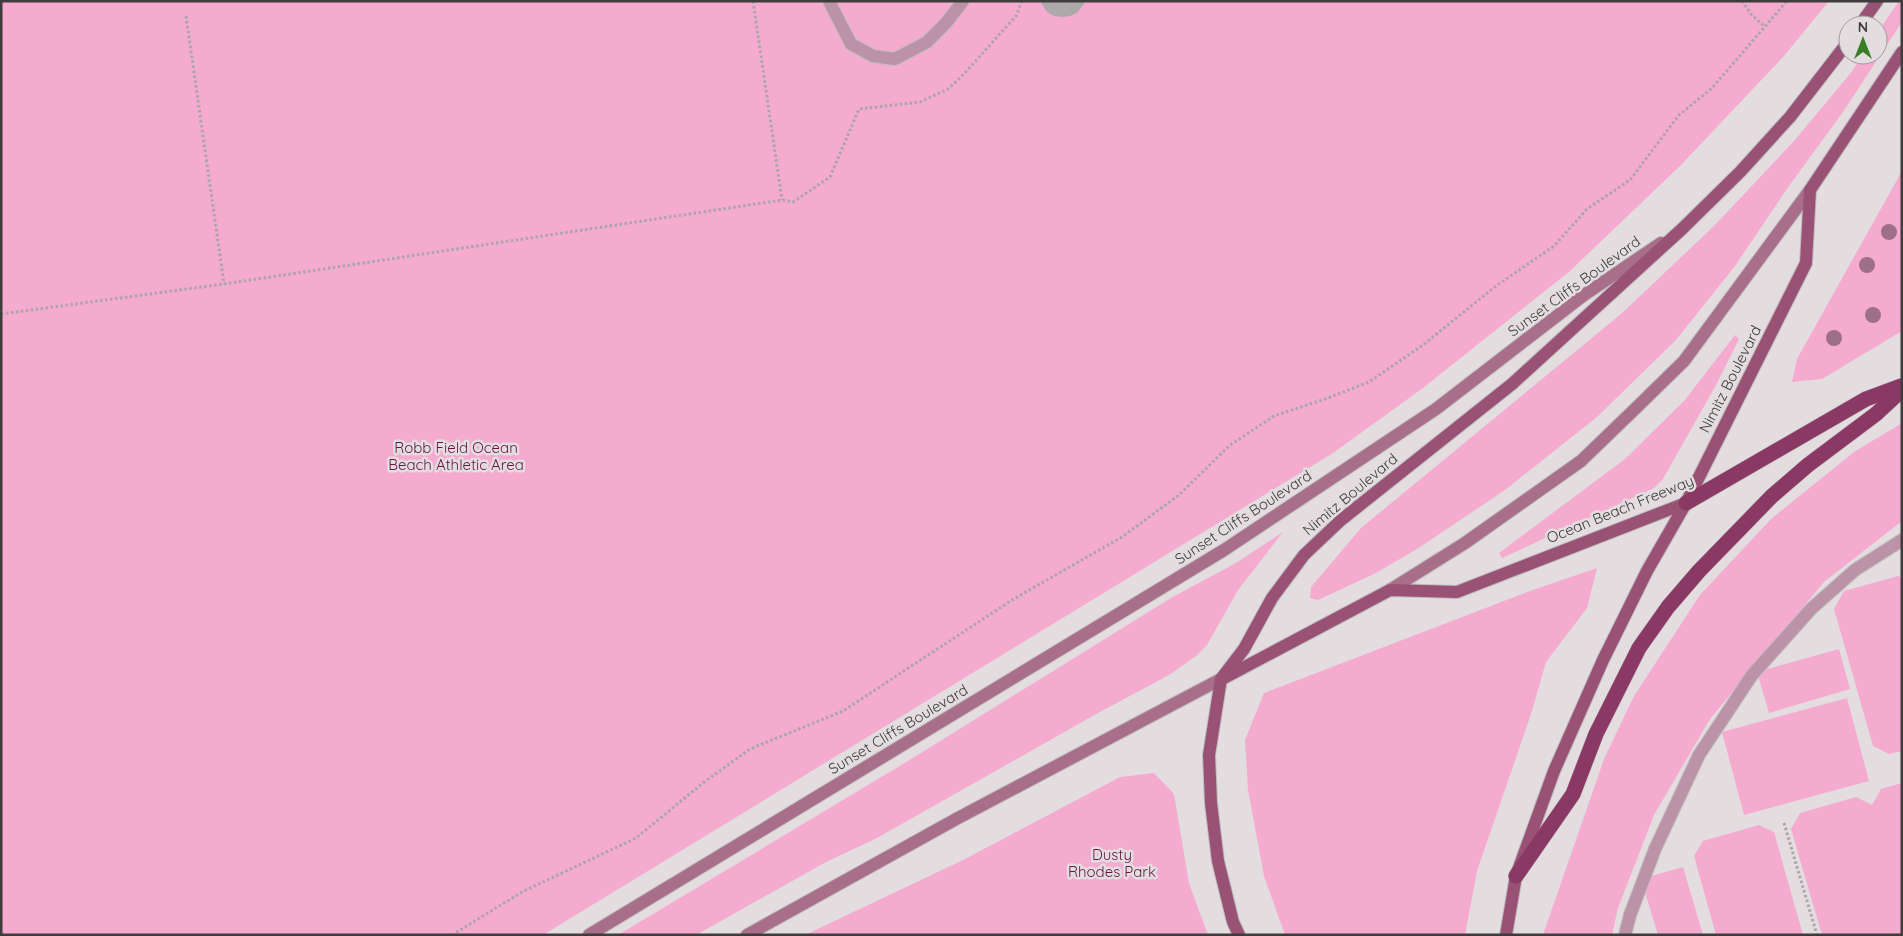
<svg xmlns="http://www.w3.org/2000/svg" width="1903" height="936" font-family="Quicksand,sans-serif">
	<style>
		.green { fill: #f5abcf }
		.building { fill: #ada8aa }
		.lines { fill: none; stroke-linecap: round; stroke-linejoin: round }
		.lane-casing { stroke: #bfbabc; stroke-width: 14 }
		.street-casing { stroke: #bfbabc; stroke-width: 14 }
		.secondary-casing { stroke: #bfbabc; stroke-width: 14 }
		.primary-casing { stroke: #bfbabc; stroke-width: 14 }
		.highway-casing { stroke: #bfbabc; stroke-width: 16 }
		.path { stroke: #aaa5a8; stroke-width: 3; stroke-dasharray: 2.5 2.5; stroke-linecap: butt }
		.lane { stroke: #bc93a6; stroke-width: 12 }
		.street { stroke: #bc93a6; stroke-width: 12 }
		.secondary { stroke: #a86e8a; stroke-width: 12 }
		.primary { stroke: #995276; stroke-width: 12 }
		.highway { stroke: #8a3965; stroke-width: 15 }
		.tree { fill: #9e6f8a }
		.labels { text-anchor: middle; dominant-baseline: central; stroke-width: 5; stroke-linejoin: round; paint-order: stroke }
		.street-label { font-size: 15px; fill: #3e3c3d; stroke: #e3dde0 }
		.park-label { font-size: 15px; fill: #651544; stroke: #e3dde0 }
	</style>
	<rect width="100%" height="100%" fill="#e3dde0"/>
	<g class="green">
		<polygon points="1,1 1829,1 1784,56 1681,165 1570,271 1423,388 1333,453 543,935 1,935"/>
		<polygon points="1899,1 1902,1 1902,22 1843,112 1789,186 1735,266 1676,340 1597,417 1505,490 1417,549 1374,574 1318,600 1310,598 1311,587 1361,528 1621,314 1714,226 1794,141 1850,74 1863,55 1878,55 1878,32"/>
		<polygon points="1902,171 1902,331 1822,379 1792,382 1797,359"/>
		<polygon points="1735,335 1739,339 1716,385 1663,479 1654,488 1502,558 1499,553 1625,459 1684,401"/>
		<polygon points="1902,423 1902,521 1824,582 1710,719 1654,815 1618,908 1612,935 1543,935 1604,759 1634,696 1700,595 1771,519 1854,452"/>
		<polygon points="1283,532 1238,590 1207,645 1196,656 1169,675 1098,713 877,838 826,862 696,935 618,935 903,764 1171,598 1236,563"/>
		<polygon points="1597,568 1587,608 1546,662 1531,714 1477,871 1465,935 1285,935 1264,876 1248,790 1245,740 1264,693 1530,591"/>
		<polygon points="1898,576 1902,578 1902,751 1889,754 1873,746 1834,609 1844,591"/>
		<polygon points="1839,649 1850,689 1769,713 1757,672"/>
		<polygon points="1847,698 1869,781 1744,815 1722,732"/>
		<polygon points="1154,773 1174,794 1189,883 1208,935 805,935 963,860 1120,777"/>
		<polygon points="1902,783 1902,935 1822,935 1791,829 1800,813 1856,797 1872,805 1881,789"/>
		<polygon points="1759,825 1774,832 1803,935 1716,935 1694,856 1703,841"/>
		<polygon points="1683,867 1703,935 1658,935 1641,879"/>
	</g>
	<polygon class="building" points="1040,1 1086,1 1077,13 1070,16 1062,17 1054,16 1047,12"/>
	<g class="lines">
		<defs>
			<polyline id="lane" points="1625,935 1630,915 1655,849 1699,755 1752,675 1811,609 1855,570 1902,540"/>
			<polyline id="street" points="829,1 851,44 873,56 895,59 927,42 946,23 963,1"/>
			<g id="secondary">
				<polyline points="1390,590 1465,543 1581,461 1638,406 1684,361 1810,190"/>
				<polyline points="589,935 1224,550 1436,409 1584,295 1661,243"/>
				<polyline points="747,935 958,818 1221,679"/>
			</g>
			<g id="primary">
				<polyline points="1860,25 1877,1"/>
				<polyline points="1224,678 1390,590 1457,592 1686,503"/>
				<polyline points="1239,935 1233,922 1218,861 1211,803 1209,755 1221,679 1244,649 1272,598 1304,555 1341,520 1512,384 1682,229 1740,172 1790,117 1848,42"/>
				<polyline points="1506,935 1516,876 1554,771 1603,660 1647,571 1686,503 1806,263 1810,190 1902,52"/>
			</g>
			<g id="highway">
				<polyline points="1686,503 1866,399 1901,386"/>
				<polyline points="1516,876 1573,794 1596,734 1639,648 1668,607 1699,571 1772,496 1808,465 1876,414 1902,390"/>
			</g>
		</defs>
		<use href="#lane" class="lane-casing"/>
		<use href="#street" class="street-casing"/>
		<use href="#secondary" class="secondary-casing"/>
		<use href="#primary" class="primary-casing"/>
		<use href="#highway" class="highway-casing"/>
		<g class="path">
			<polyline points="753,1 782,200"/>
			<polyline points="1742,1 1751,14 1765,27"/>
			<polyline points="186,16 224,284"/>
			<polyline points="1,314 224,284 782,200 793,202 830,177 859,109 920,102 948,89 964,74 1016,16 1022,1"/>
			<polyline points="1784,823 1817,935"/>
			<polyline points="452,935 522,892 636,838 703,783 750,749 843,711 1012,600 1122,537 1179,495 1230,445 1274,416 1325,399 1369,382 1423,345 1496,286 1554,246 1587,209 1630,180 1679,115 1712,88 1787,1"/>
		</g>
		<use href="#lane" class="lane"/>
		<use href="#street" class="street"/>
		<use href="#secondary" class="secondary"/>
		<use href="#primary" class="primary"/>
		<use href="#highway" class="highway"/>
	</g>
	<g class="tree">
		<circle cx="1889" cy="232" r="8"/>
		<circle cx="1867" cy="265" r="8"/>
		<circle cx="1873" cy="315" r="8"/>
		<circle cx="1834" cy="338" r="8"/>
	</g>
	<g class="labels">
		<g class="street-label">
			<text transform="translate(1574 286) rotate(-36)">Sunset Cliffs Boulevard</text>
			<text transform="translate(1730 379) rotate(-63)">Nimitz Boulevard</text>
			<text transform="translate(1350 494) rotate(-40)">Nimitz Boulevard</text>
			<text transform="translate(1620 509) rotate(-22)">Ocean Beach Freeway</text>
			<text transform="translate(1243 517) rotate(-33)">Sunset Cliffs Boulevard</text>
			<text transform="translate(898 729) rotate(-31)">Sunset Cliffs Boulevard</text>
		</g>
		<g class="park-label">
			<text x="456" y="447">Robb Field Ocean<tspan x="456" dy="17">Beach Athletic Area</tspan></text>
			<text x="1112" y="854">Dusty<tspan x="1112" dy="17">Rhodes Park</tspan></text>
		</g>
	</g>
	<rect width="1903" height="936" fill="none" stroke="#3e3c3d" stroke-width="5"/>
	<g transform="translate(1863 40)"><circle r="24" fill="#e3dde0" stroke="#a19d9f"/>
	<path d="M0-4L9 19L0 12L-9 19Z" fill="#387e22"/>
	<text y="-8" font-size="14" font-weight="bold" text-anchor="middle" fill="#3e3c3d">N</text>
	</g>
</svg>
